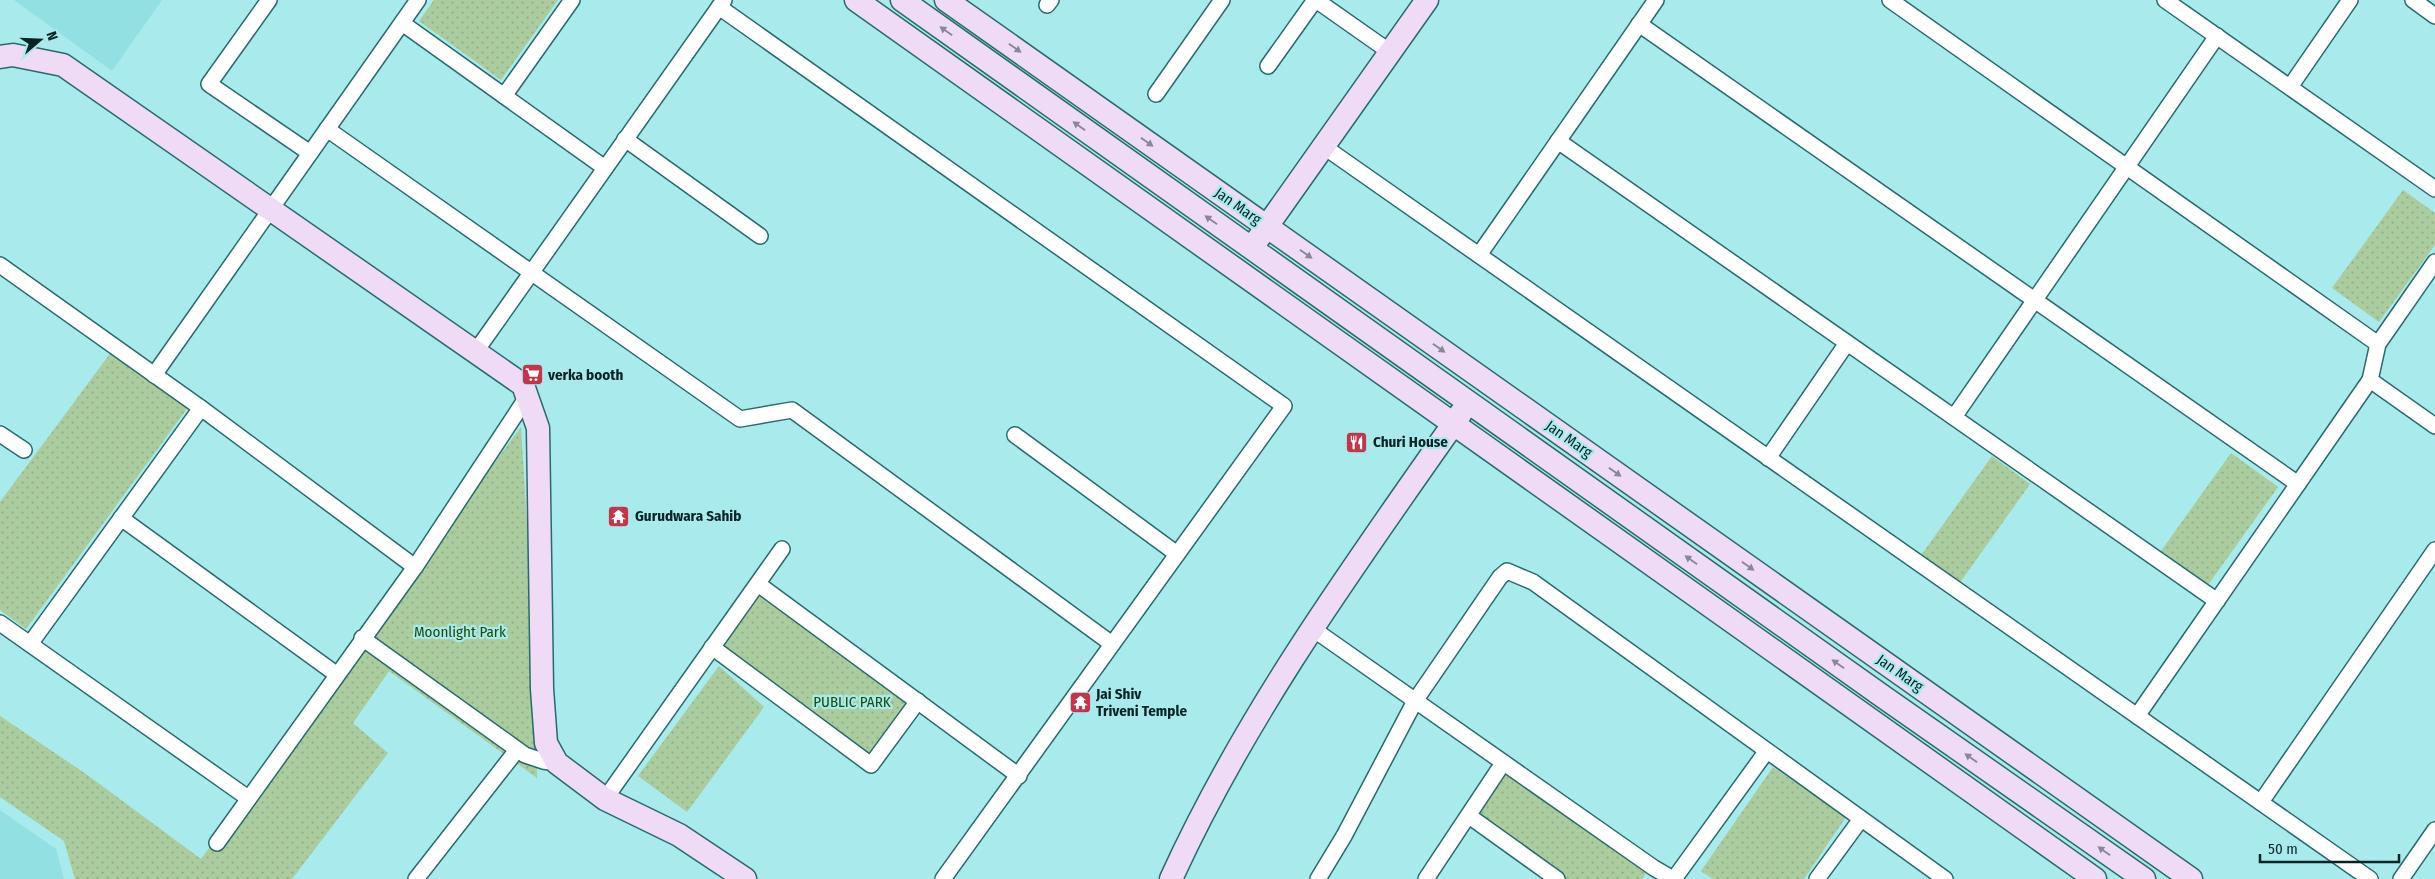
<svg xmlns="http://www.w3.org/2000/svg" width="2435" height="879" font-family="'Fira Sans Condensed',sans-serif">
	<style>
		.built { fill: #93e0e2 }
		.park { fill: url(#park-dots) }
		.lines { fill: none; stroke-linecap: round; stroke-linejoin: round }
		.street-casing { stroke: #296a6c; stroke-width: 18 }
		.secondary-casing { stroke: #296a6c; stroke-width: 25 }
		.street { stroke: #fff; stroke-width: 15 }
		.secondary { stroke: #f0dbf6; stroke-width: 22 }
		.oneway { fill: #878898 }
		.labels { text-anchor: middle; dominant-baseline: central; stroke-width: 4.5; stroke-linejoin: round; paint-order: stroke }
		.street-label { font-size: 15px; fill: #072324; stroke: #a9eaec }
		.poi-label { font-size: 15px; font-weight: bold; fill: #072324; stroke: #a9eaec; text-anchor: start }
		.park-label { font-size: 15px; fill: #1d4b05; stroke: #a9eaec }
	</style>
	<defs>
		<pattern id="park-dots" width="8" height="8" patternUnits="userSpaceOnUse" patternTransform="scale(1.25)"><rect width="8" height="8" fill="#aacc9e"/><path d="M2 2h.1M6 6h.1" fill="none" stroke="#91af88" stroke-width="1.8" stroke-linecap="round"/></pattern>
	</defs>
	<rect width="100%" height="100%" fill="#a9eaec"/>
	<g class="built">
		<polygon points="14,0 162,0 112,71"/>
		<polygon points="0,810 56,849 64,879 0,879"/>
	</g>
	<g class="park">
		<polygon points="434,0 558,0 501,80 419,21"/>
		<polygon points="2403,190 2435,213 2435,245 2379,322 2332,288"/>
		<polygon points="112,351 189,406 26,629 0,610 0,502"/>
		<polygon points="521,427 534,638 537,778 389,671 353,723 388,753 292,879 75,879 64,841 0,797 0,716 86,774 201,859"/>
		<polygon points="2231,453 2278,487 2208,585 2161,551"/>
		<polygon points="1992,456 2030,484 1959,584 1922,554"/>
		<polygon points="758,584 918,701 871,765 712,647"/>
		<polygon points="719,666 764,707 687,812 638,776"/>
		<polygon points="1513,763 1654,862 1642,879 1567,879 1477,815"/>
		<polygon points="1773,767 1846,817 1804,879 1713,879 1701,871"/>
	</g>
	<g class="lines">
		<defs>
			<g id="street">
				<polyline points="269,0 209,84 310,153"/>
				<polyline points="1316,0 1390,52"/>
				<polyline points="1890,0 2378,344"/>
				<polyline points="2165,0 2435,189"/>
				<polyline points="2413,0 2435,16"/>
				<polyline points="1047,5 1051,0"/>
				<polyline points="719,7 1284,406 943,879"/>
				<polyline points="402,23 605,168"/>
				<polyline points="1639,24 2298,484"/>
				<polyline points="1268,66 1315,0"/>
				<polyline points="2290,87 2350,0"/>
				<polyline points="1156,94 1222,0"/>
				<polyline points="504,96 572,0"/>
				<polyline points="327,129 740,419 792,410 1112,644"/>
				<polyline points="625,139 760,236"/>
				<polyline points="1558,141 2217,601"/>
				<polyline points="1323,146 2370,879"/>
				<polyline points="1479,255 1656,0"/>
				<polyline points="2435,262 2378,344 2370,380 2435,426"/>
				<polyline points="0,265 201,408 415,567"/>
				<polyline points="476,351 724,0"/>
				<polyline points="154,375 418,0"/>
				<polyline points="1954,417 2217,36"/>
				<polyline points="0,434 24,450"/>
				<polyline points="1015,435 1177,554"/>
				<polyline points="1768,458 1847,343"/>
				<polyline points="121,518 336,674"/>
				<polyline points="758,584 1019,776"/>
				<polyline points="0,623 248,798"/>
				<polyline points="1313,629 1654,868 1673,879"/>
				<polyline points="362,638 525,755 543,761 557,763"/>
				<polyline points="30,644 201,408"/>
				<polyline points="712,647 871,765 918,701"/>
				<polyline points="2137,716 2370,380"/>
				<polyline points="605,799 782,549"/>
				<polyline points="2261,802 2435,550"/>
				<polyline points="1469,816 1557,879"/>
				<polyline points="217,843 415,567 527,397"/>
				<polyline points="416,879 517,750"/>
				<polyline points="1318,879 1344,836 1415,701 1500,577 1507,571 1533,582 1945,879"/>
				<polyline points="1426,879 1503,763"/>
				<polyline points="1674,879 1766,752"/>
				<polyline points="1817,879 1861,819"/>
				<polyline points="2401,879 2435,830"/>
			</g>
			<g id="secondary">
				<polyline points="856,0 2095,879"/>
				<polyline points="902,0 1885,698 2144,879"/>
				<polyline points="946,0 2191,879"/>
				<polyline points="0,57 13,55 63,65 523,385 538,428 542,689 546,743 557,763 605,799 679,835 745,879"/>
				<polyline points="1258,239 1427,0"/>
				<path d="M1171 879C1247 712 1356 563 1461 413"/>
			</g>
		</defs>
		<use href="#street" class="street-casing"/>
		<use href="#secondary" class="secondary-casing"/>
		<use href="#street" class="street"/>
		<use href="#secondary" class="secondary"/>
	</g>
	<defs><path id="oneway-solid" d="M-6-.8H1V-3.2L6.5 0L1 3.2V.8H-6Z" transform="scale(1.25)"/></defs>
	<g class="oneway">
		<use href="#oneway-solid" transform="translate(946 31) rotate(-145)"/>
		<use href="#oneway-solid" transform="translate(1015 48) rotate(35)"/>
		<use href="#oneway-solid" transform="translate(1079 126) rotate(-145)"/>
		<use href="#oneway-solid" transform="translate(1147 142) rotate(35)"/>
		<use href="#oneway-solid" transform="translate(1211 220) rotate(-145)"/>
		<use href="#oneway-solid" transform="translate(1306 254) rotate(35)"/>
		<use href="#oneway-solid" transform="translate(1439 348) rotate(35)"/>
		<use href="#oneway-solid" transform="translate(1615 472) rotate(35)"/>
		<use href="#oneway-solid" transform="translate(1691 560) rotate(-145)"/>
		<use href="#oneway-solid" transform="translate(1748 566) rotate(35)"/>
		<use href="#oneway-solid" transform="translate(1838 664) rotate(-145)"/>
		<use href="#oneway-solid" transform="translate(1971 758) rotate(-145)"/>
		<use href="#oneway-solid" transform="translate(2104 851) rotate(-145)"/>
	</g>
	<defs>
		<symbol id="supermarket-square" viewBox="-11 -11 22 22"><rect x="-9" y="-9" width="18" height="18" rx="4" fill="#c53449" stroke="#a9eaec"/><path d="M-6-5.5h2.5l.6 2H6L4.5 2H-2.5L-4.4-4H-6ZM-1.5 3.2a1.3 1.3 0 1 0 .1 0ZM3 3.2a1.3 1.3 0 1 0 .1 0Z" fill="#fff"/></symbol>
		<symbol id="restaurant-square" viewBox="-11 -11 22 22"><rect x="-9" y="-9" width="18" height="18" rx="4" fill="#c53449" stroke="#a9eaec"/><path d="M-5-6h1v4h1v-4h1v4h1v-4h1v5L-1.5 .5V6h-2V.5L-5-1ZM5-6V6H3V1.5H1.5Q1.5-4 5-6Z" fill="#fff"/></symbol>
		<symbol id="temple-square" viewBox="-11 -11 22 22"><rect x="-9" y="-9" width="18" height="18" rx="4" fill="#c53449" stroke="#a9eaec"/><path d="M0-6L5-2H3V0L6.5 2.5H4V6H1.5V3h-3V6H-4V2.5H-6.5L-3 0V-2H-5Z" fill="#fff"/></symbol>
	</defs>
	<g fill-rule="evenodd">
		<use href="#supermarket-square" x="520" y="362" width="25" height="25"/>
		<use href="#restaurant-square" x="1344" y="430" width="25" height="25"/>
		<use href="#temple-square" x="606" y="504" width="25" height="25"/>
		<use href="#temple-square" x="1068" y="690" width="25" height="25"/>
	</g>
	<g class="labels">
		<g class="street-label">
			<text transform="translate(1238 206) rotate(35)">Jan Marg</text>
			<text transform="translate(1569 439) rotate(35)">Jan Marg</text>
			<text transform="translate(1900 673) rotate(35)">Jan Marg</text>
		</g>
		<g class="poi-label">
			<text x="548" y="375">verka booth</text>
			<text x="1373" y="442">Churi House</text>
			<text x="635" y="516">Gurudwara Sahib</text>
			<text x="1096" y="694">Jai Shiv<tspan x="1096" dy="17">Triveni Temple</tspan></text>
		</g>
		<g class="park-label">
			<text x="460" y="632">Moonlight Park</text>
			<text x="852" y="702">PUBLIC PARK</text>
		</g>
	</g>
	<g transform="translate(40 40) rotate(71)" stroke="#a9eaec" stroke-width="4" paint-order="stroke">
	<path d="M0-4L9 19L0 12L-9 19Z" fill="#072324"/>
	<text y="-8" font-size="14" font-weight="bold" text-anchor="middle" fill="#072324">N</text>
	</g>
	<path d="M2260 854v8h139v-8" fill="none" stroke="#072324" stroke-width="2.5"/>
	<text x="2268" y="854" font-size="15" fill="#072324" stroke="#a9eaec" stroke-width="4" paint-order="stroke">50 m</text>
</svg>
